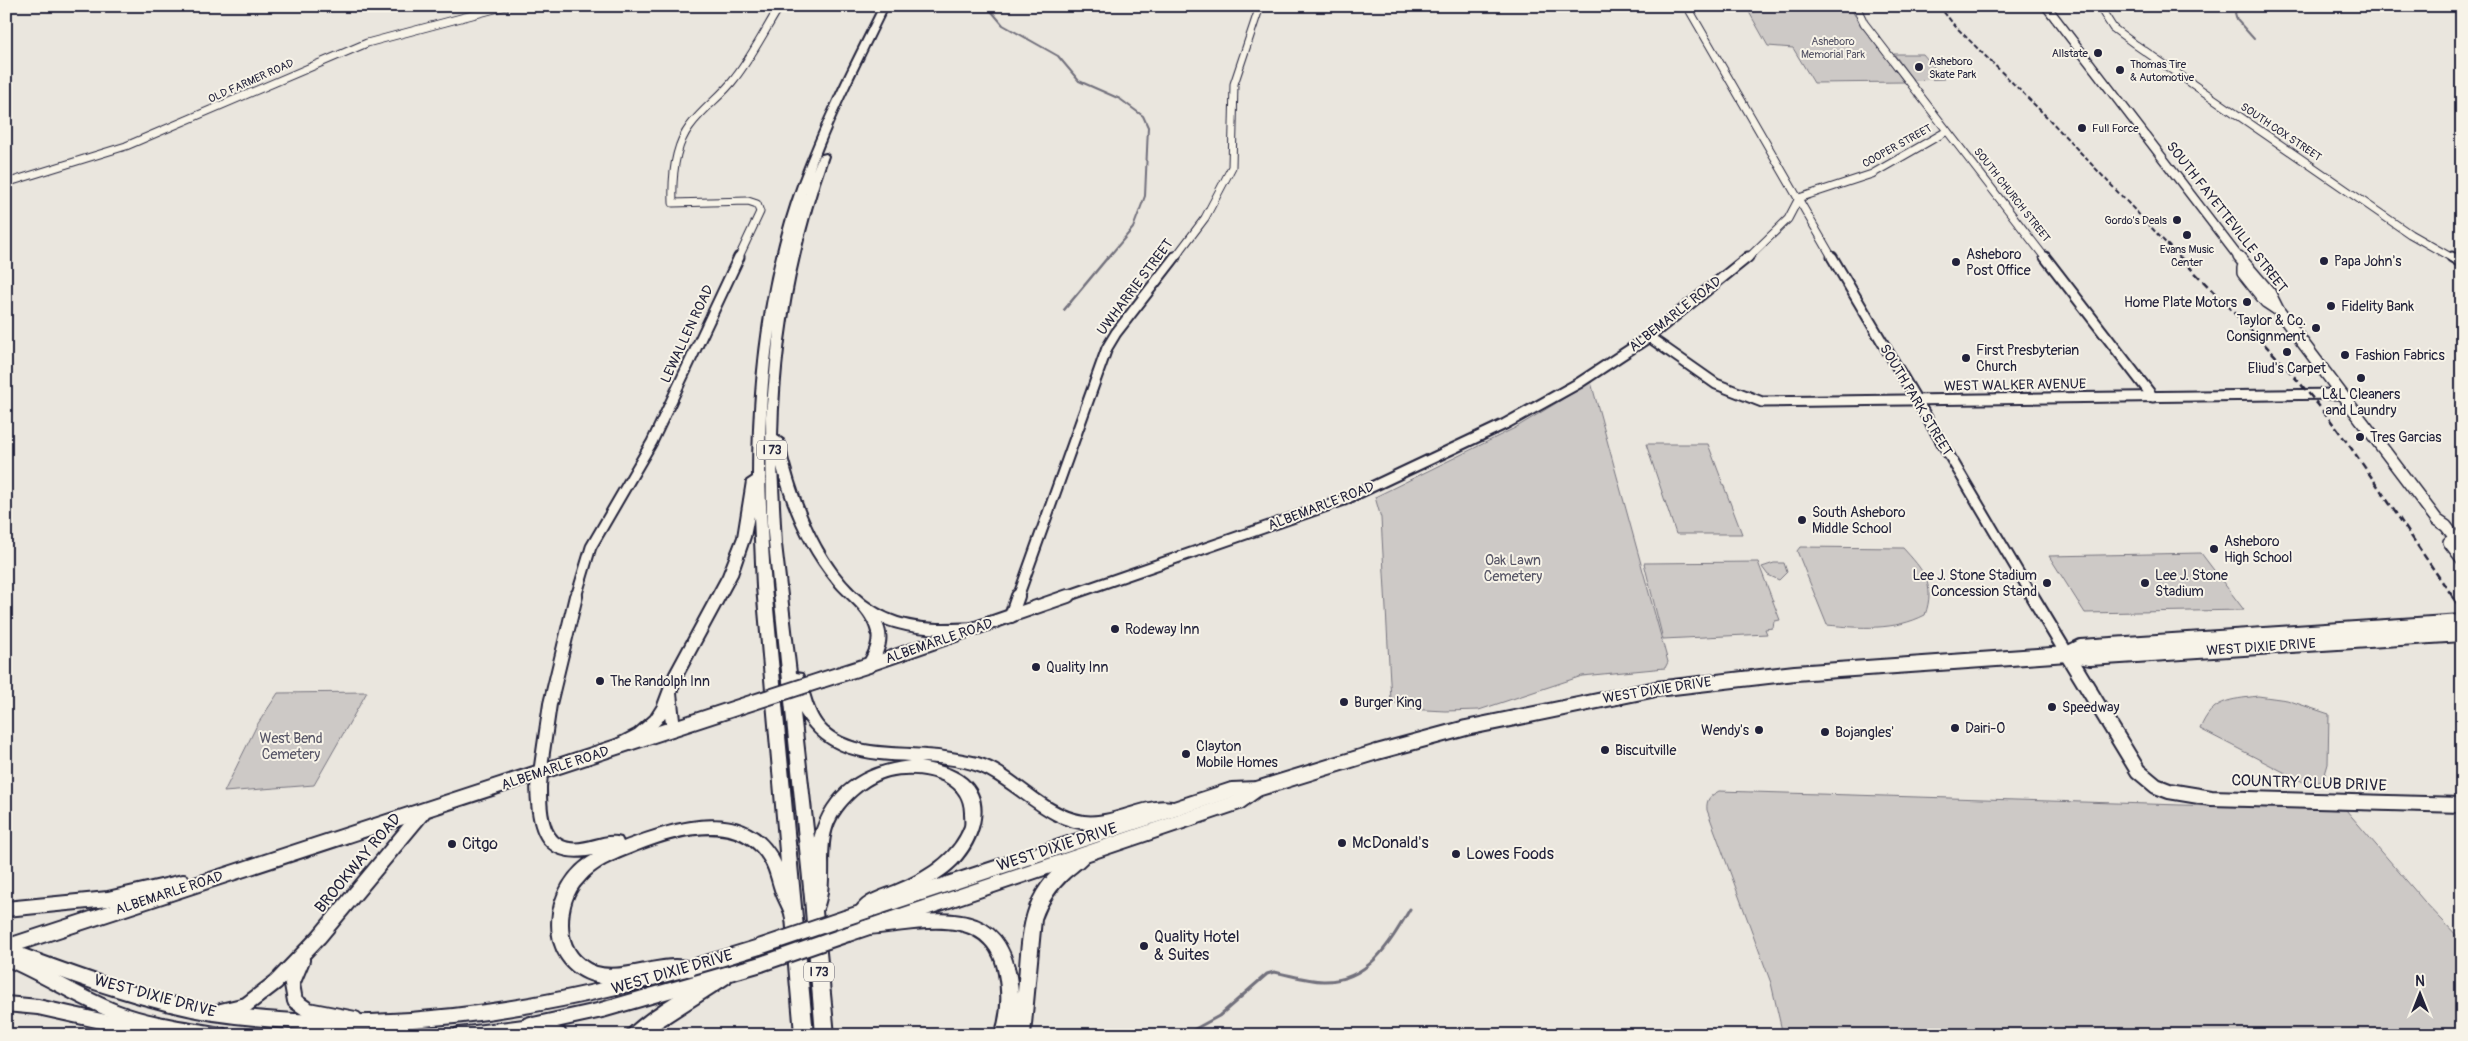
<svg xmlns="http://www.w3.org/2000/svg" width="2468" height="1041" font-family="Pangolin,sans-serif">
	<style>
		.green { fill: #cdc9c6; stroke: #787680 }
		.lines { fill: none; stroke-linecap: round; stroke-linejoin: round }
		.stream-far2 { stroke: #716f7b; stroke-width: 2 }
		.stream-far1 { stroke: #716f7b; stroke-width: 2.5 }
		.stream { stroke: #716f7b; stroke-width: 3 }
		.secondary-far2-casing { stroke: #22223b; stroke-width: 9 }
		.secondary-far1-casing { stroke: #22223b; stroke-width: 13 }
		.secondary-casing { stroke: #22223b; stroke-width: 16 }
		.primary-far2-casing { stroke: #22223b; stroke-width: 11 }
		.primary-far1-casing { stroke: #22223b; stroke-width: 14 }
		.primary-casing { stroke: #22223b; stroke-width: 18 }
		.highway-casing { stroke: #22223b; stroke-width: 4 }
		.secondary-far2 { stroke: #f7f3e8; stroke-width: 7 }
		.secondary-far1 { stroke: #f7f3e8; stroke-width: 9 }
		.secondary { stroke: #f7f3e8; stroke-width: 12 }
		.primary-far2 { stroke: #f7f3e8; stroke-width: 8 }
		.primary-far1 { stroke: #f7f3e8; stroke-width: 11 }
		.primary { stroke: #f7f3e8; stroke-width: 14 }
		.highway { fill: #f7f3e8; fill-rule: evenodd }
		.rail-far2 { stroke: #22223b; stroke-width: 2; stroke-dasharray: 5 2.5; stroke-linecap: butt }
		.rail-far1 { stroke: #22223b; stroke-width: 2.5; stroke-dasharray: 7 4; stroke-linecap: butt }
		.rail { stroke: #22223b; stroke-width: 3; stroke-dasharray: 9 4.5; stroke-linecap: butt }
		.primary-bridge-casing { stroke: #22223b; stroke-width: 18; stroke-linecap: butt }
		.primary-bridge { stroke: #f7f3e8; stroke-width: 14 }
		.poi-dot { fill: #22223b; stroke: #f7f3e8; stroke-width: 2 }
		.labels { text-anchor: middle; dominant-baseline: central; stroke-width: 4; stroke-linejoin: round; paint-order: stroke }
		.far-park-label { font-size: 11px; fill: #555465; stroke: #f7f3e8 }
		.far-poi-label { font-size: 11px; fill: #22223b; stroke: #f7f3e8; text-anchor: start }
		.far-street-label { font-size: 11px; fill: #22223b; stroke: #f7f3e8 }
		.shield { fill: #f7f3e8; stroke: #62616f; stroke-width: 1 }
		.shield-label { font-size: 12px; font-weight: bold; fill: #22223b }
		.street-label { font-size: 14px; fill: #22223b; stroke: #f7f3e8 }
		.poi-label { font-size: 14px; fill: #22223b; stroke: #f7f3e8; text-anchor: start }
		.park-label { font-size: 14px; fill: #555465; stroke: #f7f3e8 }
		.near-street-label { font-size: 16px; fill: #22223b; stroke: #f7f3e8 }
		.near-poi-label { font-size: 16px; fill: #22223b; stroke: #f7f3e8; text-anchor: start }
	</style>
	<rect width="100%" height="100%" fill="#eae6de"/>
	<filter id="ink" filterUnits="userSpaceOnUse"><feTurbulence type="fractalNoise" baseFrequency=".02" numOctaves="2"/><feDisplacementMap in="SourceGraphic" scale="10" xChannelSelector="R" yChannelSelector="G"/><feConvolveMatrix kernelMatrix="1 2 1 2 8 2 1 2 1" color-interpolation-filters="sRGB"/></filter>
	<g filter="url(#ink)">
		<g class="green">
			<polygon points="1760,6 1848,6 1904,82 1814,83 1793,48 1768,46 1749,12 1763,11"/>
			<polygon points="1894,54 1923,54 1944,79 1913,80"/>
			<polygon points="1591,382 1668,662 1665,668 1582,676 1479,710 1445,711 1406,709 1391,700 1381,518 1375,497 1515,428"/>
			<polygon points="1646,444 1708,444 1742,534 1676,534"/>
			<path d="M1800 547 1903 548C1923 570 1936 584 1925 615 1894 631 1860 628 1827 625L1797 551Z"/>
			<polygon points="2201,553 2244,610 2085,613 2049,556"/>
			<polygon points="1758,562 1780,620 1774,621 1773,628 1765,629 1767,634 1663,639 1644,563"/>
			<polygon points="1774,563 1784,563 1787,572 1779,580 1768,575 1762,567"/>
			<polygon points="367,692 314,785 224,792 257,725 278,693"/>
			<path d="M2258 696 2287 700 2329 714 2328 764 2323 781 2307 784 2200 729C2212 699 2229 700 2258 696Z"/>
			<path d="M1719 791 2346 810 2424 901 2462 941V1035H1783L1771 983 1707 810C1706 799 1710 796 1719 791Z"/>
		</g>
		<g class="lines">
			<g class="stream-far2">
				<polyline points="987,6 1003,25 1058,56 1079,81 1120,99 1143,116 1148,127 1145,196 1133,228 1107,259"/>
				<polyline points="2240,6 2235,13 2237,20 2254,39"/>
			</g>
			<polyline class="stream-far1" points="1064,310 1108,257"/>
			<path class="stream" d="M1184 1035 1219 1016 1267 974 1274 972C1290 975 1307 981 1323 981 1368 982 1390 943 1410 909"/>
			<defs>
				<g id="secondary-far2">
					<polyline points="1687,6 1833,259"/>
					<polyline points="1856,6 1864,23 2046,259"/>
					<polyline points="2099,6 2113,28 2136,45 2410,234 2454,259"/>
					<polyline points="6,183 126,146 367,43 506,6"/>
					<path d="M738 259 760 212 757 204 748 201 673 203C672 177 674 147 690 126 703 108 722 96 735 78 752 56 765 30 780 6"/>
					<polyline points="1174,259 1205,218 1232,167 1234,84 1260,6"/>
					<polyline points="1747,259 1788,219 1799,198 1872,174 1947,131"/>
				</g>
				<g id="secondary-far1">
					<polyline points="1832,257 2033,597"/>
					<polyline points="2045,257 2153,397"/>
					<polyline points="2452,257 2462,263"/>
					<polyline points="1649,337 1716,384 1762,402 2340,394"/>
					<polyline points="576,597 591,547 652,442 739,257"/>
					<polyline points="1018,597 1107,348 1116,333 1175,257"/>
					<polyline points="1064,597 1344,500 1505,424 1579,383 1649,337 1748,257"/>
				</g>
				<g id="secondary">
					<polyline points="2032,596 2067,654"/>
					<polyline points="1011,616 1018,596"/>
					<polyline points="869,665 1068,596"/>
					<polyline points="540,773 550,704 576,596"/>
				</g>
				<polyline id="primary-far2" points="2046,6 2240,259"/>
				<g id="primary-far1">
					<polyline points="2239,257 2269,292 2278,310 2437,520 2446,526 2462,547"/>
					<polyline points="2243,268 2243,273 2266,302 2278,310"/>
					<polyline points="2449,542 2462,559"/>
				</g>
				<g id="primary">
					<polyline points="2067,654 2138,771 2156,786 2169,791 2211,798 2462,805"/>
					<polyline points="2067,654 2081,647 2462,622"/>
					<polyline points="822,680 869,665"/>
					<polyline points="6,909 108,899 183,882"/>
					<polyline points="845,918 1232,790 1257,789 1377,752 1466,728 1656,689 1795,673 2067,654 2090,658 2462,634"/>
					<polyline points="848,934 1239,802 1257,789"/>
					<polyline points="6,947 754,702"/>
					<path d="M6 950C74 975 142 1001 214 1013 400 1041 582 1003 759 947"/>
					<path d="M6 958C44 974 78 997 116 1012 150 1025 186 1029 221 1035"/>
					<polyline points="302,960 292,984 295,1001 308,1010 355,1019"/>
					<polyline points="6,1004 38,1007 164,1035"/>
					<polyline points="221,1011 246,1005 276,982 319,937 423,812"/>
					<polyline points="459,1035 524,1027 602,1010 761,964"/>
				</g>
				<g id="highway">
					<path d="M880 6H888C858 68 826 129 805 194L818 156 826 154 828 156C796 247 779 340 777 436L783 440C797 504 829 595 898 618 923 626 951 624 977 623L982 624 984 628 982 632 977 633C944 635 913 635 882 623 890 640 883 653 874 669L869 670 864 669 862 665C868 654 876 642 871 629 865 609 844 597 832 581 805 548 788 508 777 467L781 544 796 673 802 674C811 692 811 713 827 728 853 751 894 747 926 750 943 751 960 754 978 758 1017 769 1043 810 1084 816 1116 820 1149 793 1180 804L1183 809 1180 814C1169 818 1155 816 1143 819 1125 823 1108 830 1090 829 1049 828 1021 793 987 775 967 765 942 763 920 762 936 765 953 768 966 779 993 802 978 842 957 864 934 887 910 890 884 904 875 908 871 916 862 919L856 917 854 912C861 896 879 892 894 886 922 875 954 856 965 826 966 822 965 818 965 814 966 777 918 769 889 776 870 781 852 796 841 811 818 841 836 879 822 911L834 1035H816L805 898 767 523 766 416 774 331C761 416 764 502 771 587L813 1035H795C793 1007 790 980 788 952 787 940 788 926 785 914 783 907 777 898 775 890 772 881 770 870 765 862 739 816 676 835 638 850 618 858 597 865 583 882 572 893 568 909 568 924 568 938 572 951 584 960 613 984 659 950 694 963L696 969 694 975C684 978 671 974 660 976 639 979 618 988 596 982 533 966 543 881 593 855 551 863 535 842 532 803 531 791 530 779 535 769L540 767 545 769C548 775 546 781 546 788 546 802 546 826 557 837 577 854 602 831 621 838L623 842C675 822 751 797 781 863L757 587 754 516 750 537 737 575 684 673 676 693 680 729 678 733 673 735 668 733 665 717C657 731 621 759 606 753L604 749 606 745 635 730 651 716 658 705 670 673 723 575 738 537 747 481 753 477C753 378 765 275 799 182 822 121 851 64 880 6ZM800 713C826 756 864 759 910 761 862 767 828 788 814 838Z"/>
					<path d="M1084 848 1090 850 1092 855C1087 864 1077 870 1069 877 1056 889 1047 902 1041 919L1030 1035H995C1002 1015 1003 995 999 974 989 908 914 931 868 934L862 932 860 927 862 922 868 920C940 914 1011 894 1018 993 1023 943 1018 898 1062 863 1069 858 1076 851 1084 848Z"/>
					<path d="M724 968 730 970 732 976 730 982 648 1035H625C632 1020 706 975 724 968Z"/>
					<polygon points="530,1017 564,1029 567,1035 534,1035 524,1031 521,1025 524,1019"/>
				</g>
			</defs>
			<use href="#secondary-far2" class="secondary-far2-casing"/>
			<use href="#secondary-far1" class="secondary-far1-casing"/>
			<use href="#secondary" class="secondary-casing"/>
			<use href="#primary-far2" class="primary-far2-casing"/>
			<use href="#primary-far1" class="primary-far1-casing"/>
			<use href="#primary" class="primary-casing"/>
			<use href="#highway" class="highway-casing"/>
			<use href="#secondary-far2" class="secondary-far2"/>
			<use href="#secondary-far1" class="secondary-far1"/>
			<use href="#secondary" class="secondary"/>
			<use href="#primary-far2" class="primary-far2"/>
			<use href="#primary-far1" class="primary-far1"/>
			<use href="#primary" class="primary"/>
			<use href="#highway" class="highway"/>
			<polyline class="rail-far2" points="1939,6 1955,26 2046,116 2181,259"/>
			<path class="rail-far1" d="M2180 257C2223 303 2270 347 2310 395 2363 458 2405 530 2453 597"/>
			<polyline class="rail" points="2452,596 2462,610"/>
			<defs>
				<g id="primary-bridge">
					<polyline points="754,702 822,680"/>
					<polyline points="759,947 845,918"/>
					<polyline points="761,964 848,934"/>
				</g>
			</defs>
			<use href="#primary-bridge" class="primary-bridge-casing"/>
			<use href="#primary-bridge" class="primary-bridge"/>
		</g>
	</g>
	<g class="poi-dot">
		<circle cx="2098" cy="53" r="5"/>
		<circle cx="1919" cy="67" r="5"/>
		<circle cx="2120" cy="70" r="5"/>
		<circle cx="2082" cy="128" r="5"/>
		<circle cx="2177" cy="220" r="5"/>
		<circle cx="2187" cy="235" r="5"/>
		<circle cx="2324" cy="261" r="5"/>
		<circle cx="1956" cy="262" r="5"/>
		<circle cx="2247" cy="302" r="5"/>
		<circle cx="2331" cy="306" r="5"/>
		<circle cx="2316" cy="328" r="5"/>
		<circle cx="2287" cy="352" r="5"/>
		<circle cx="2345" cy="355" r="5"/>
		<circle cx="1966" cy="358" r="5"/>
		<circle cx="2361" cy="378" r="5"/>
		<circle cx="2360" cy="437" r="5"/>
		<circle cx="1802" cy="520" r="5"/>
		<circle cx="2214" cy="549" r="5"/>
		<circle cx="2047" cy="583" r="5"/>
		<circle cx="2145" cy="583" r="5"/>
		<circle cx="1115" cy="629" r="5"/>
		<circle cx="1036" cy="667" r="5"/>
		<circle cx="600" cy="681" r="5"/>
		<circle cx="1344" cy="702" r="5"/>
		<circle cx="2052" cy="707" r="5"/>
		<circle cx="1955" cy="728" r="5"/>
		<circle cx="1759" cy="730" r="5"/>
		<circle cx="1825" cy="732" r="5"/>
		<circle cx="1605" cy="750" r="5"/>
		<circle cx="1186" cy="754" r="5"/>
		<circle cx="1342" cy="843" r="5"/>
		<circle cx="452" cy="844" r="5"/>
		<circle cx="1456" cy="854" r="5"/>
		<circle cx="1144" cy="946" r="5"/>
	</g>
	<g class="labels">
		<g class="far-park-label">
			<text x="1833" y="41">Asheboro<tspan x="1833" dy="13">Memorial Park</tspan></text>
		</g>
		<g class="far-poi-label">
			<text x="2088" y="53" text-anchor="end">Allstate</text>
			<text x="1929" y="61">Asheboro<tspan x="1929" dy="13">Skate Park</tspan></text>
			<text x="2130" y="64">Thomas Tire<tspan x="2130" dy="13">&amp; Automotive</tspan></text>
			<text x="2092" y="128">Full Force</text>
			<text x="2167" y="220" text-anchor="end">Gordo's Deals</text>
			<text x="2187" y="249" text-anchor="middle">Evans Music<tspan x="2187" dy="13">Center</tspan></text>
		</g>
		<g class="far-street-label">
			<text transform="translate(251 81) rotate(-24)">OLD FARMER ROAD</text>
			<text transform="translate(2281 132) rotate(34)">SOUTH COX STREET</text>
			<text transform="translate(1897 146) rotate(-29)">COOPER STREET</text>
			<text transform="translate(2012 195) rotate(52)">SOUTH CHURCH STREET</text>
		</g>
		<g class="shield">
			<rect x="757" y="440.5" width="30" height="19" rx="4"/>
			<rect x="804" y="962.5" width="30" height="19" rx="4"/>
		</g>
		<g class="shield-label">
			<text x="772" y="450">I 73</text>
			<text x="819" y="972">I 73</text>
		</g>
		<g class="street-label">
			<text transform="translate(2227 217) rotate(52)">SOUTH FAYETTEVILLE STREET</text>
			<text transform="translate(1135 287) rotate(-53)">UWHARRIE STREET</text>
			<text transform="translate(1675 314) rotate(-38)">ALBEMARLE ROAD</text>
			<text transform="translate(687 334) rotate(-65)">LEWALLEN ROAD</text>
			<text transform="translate(2015 385) rotate(-1)">WEST WALKER AVENUE</text>
			<text transform="translate(1916 400) rotate(59)">SOUTH PARK STREET</text>
			<text transform="translate(1321 506) rotate(-21)">ALBEMARLE ROAD</text>
			<text transform="translate(939 641) rotate(-19)">ALBEMARLE ROAD</text>
			<text transform="translate(2261 647) rotate(-4)">WEST DIXIE DRIVE</text>
			<text transform="translate(1657 690) rotate(-9)">WEST DIXIE DRIVE</text>
			<text transform="translate(555 768) rotate(-18)">ALBEMARLE ROAD</text>
			<text transform="translate(169 893) rotate(-18)">ALBEMARLE ROAD</text>
		</g>
		<g class="poi-label">
			<text x="1966" y="254">Asheboro<tspan x="1966" dy="16">Post Office</tspan></text>
			<text x="2334" y="261">Papa John's</text>
			<text x="2237" y="302" text-anchor="end">Home Plate Motors</text>
			<text x="2341" y="306">Fidelity Bank</text>
			<text x="2306" y="320" text-anchor="end">Taylor &amp; Co.<tspan x="2306" dy="16">Consignment</tspan></text>
			<text x="1976" y="350">First Presbyterian<tspan x="1976" dy="16">Church</tspan></text>
			<text x="2355" y="355">Fashion Fabrics</text>
			<text x="2287" y="368" text-anchor="middle">Eliud's Carpet</text>
			<text x="2361" y="394" text-anchor="middle">L&amp;L Cleaners<tspan x="2361" dy="16">and Laundry</tspan></text>
			<text x="2370" y="437">Tres Garcias</text>
			<text x="1812" y="512">South Asheboro<tspan x="1812" dy="16">Middle School</tspan></text>
			<text x="2224" y="541">Asheboro<tspan x="2224" dy="16">High School</tspan></text>
			<text x="2037" y="575" text-anchor="end">Lee J. Stone Stadium<tspan x="2037" dy="16">Concession Stand</tspan></text>
			<text x="2155" y="575">Lee J. Stone<tspan x="2155" dy="16">Stadium</tspan></text>
			<text x="1125" y="629">Rodeway Inn</text>
			<text x="1046" y="667">Quality Inn</text>
			<text x="610" y="681">The Randolph Inn</text>
			<text x="1354" y="702">Burger King</text>
			<text x="2062" y="707">Speedway</text>
			<text x="1965" y="728">Dairi-O</text>
			<text x="1749" y="730" text-anchor="end">Wendy's</text>
			<text x="1835" y="732">Bojangles'</text>
			<text x="1196" y="746">Clayton<tspan x="1196" dy="16">Mobile Homes</tspan></text>
			<text x="1615" y="750">Biscuitville</text>
		</g>
		<g class="park-label">
			<text x="1513" y="560">Oak Lawn<tspan x="1513" dy="16">Cemetery</tspan></text>
			<text x="291" y="738">West Bend<tspan x="291" dy="16">Cemetery</tspan></text>
		</g>
		<g class="near-street-label">
			<text transform="translate(2309 783) rotate(2)">COUNTRY CLUB DRIVE</text>
			<text transform="translate(1057 847) rotate(-18)">WEST DIXIE DRIVE</text>
			<text transform="translate(358 863) rotate(-50)">BROOKWAY ROAD</text>
			<text transform="translate(672 972) rotate(-16)">WEST DIXIE DRIVE</text>
			<text transform="translate(155 996) rotate(15)">WEST DIXIE DRIVE</text>
		</g>
		<g class="near-poi-label">
			<text x="1352" y="843">McDonald's</text>
			<text x="462" y="844">Citgo</text>
			<text x="1466" y="854">Lowes Foods</text>
			<text x="1154" y="937">Quality Hotel<tspan x="1154" dy="18">&amp; Suites</tspan></text>
		</g>
	</g>
	<rect width="2468" height="1041" fill="none" stroke="#f7f3e8" stroke-width="25"/>
	<rect x="12" y="12" width="2443" height="1016" fill="none" stroke="#22223b" stroke-width="2" filter="url(#ink)"/>
	<g transform="translate(2420 994)" stroke="#f7f3e8" stroke-width="4" paint-order="stroke">
	<path d="M0-4L9 19L0 12L-9 19Z" fill="#22223b"/>
	<text y="-8" font-size="14" font-weight="bold" text-anchor="middle" fill="#22223b">N</text>
	</g>
</svg>
